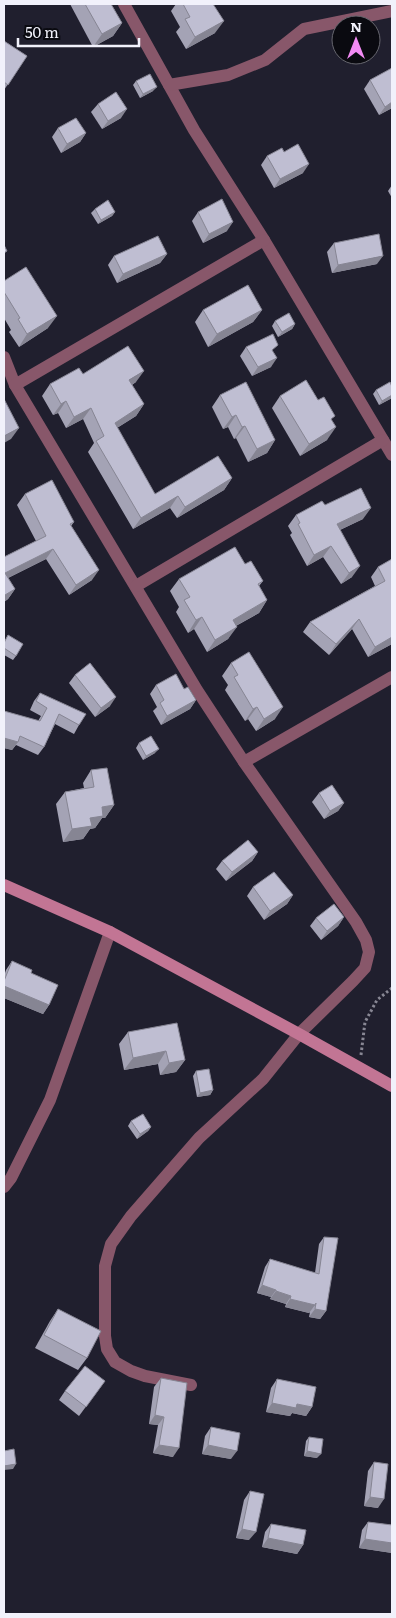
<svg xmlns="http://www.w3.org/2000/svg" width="396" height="1618" font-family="Literata,serif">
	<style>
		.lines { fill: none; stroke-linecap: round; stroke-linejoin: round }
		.path { stroke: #888794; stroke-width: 3; stroke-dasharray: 2.5 2.5; stroke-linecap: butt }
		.street { stroke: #88576a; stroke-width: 12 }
		.secondary { stroke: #c27594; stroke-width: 12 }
		.wall { fill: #a4a3b5 }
		.shaded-wall { fill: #868593 }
		.building { fill: #bfbed2; stroke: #868593 }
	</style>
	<rect width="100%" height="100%" fill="#201f2e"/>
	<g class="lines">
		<polyline class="path" points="361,1055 365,1022 377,1000 392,988"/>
		<g class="street">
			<polyline points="124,4 194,130 264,240 392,455"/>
			<polyline points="169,85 228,75 265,60 304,29 392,11"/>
			<polyline points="4,357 15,385 197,690 244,762 356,922 366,940 369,952 365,968 353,981 299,1034 263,1079 199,1138 131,1216 111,1244 105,1266 105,1336 107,1349 115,1362 131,1371 145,1376 191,1385"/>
			<polyline points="15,385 264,240"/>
			<polyline points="136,586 383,440"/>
			<polyline points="244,762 392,677"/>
			<polyline points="4,1187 11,1178 50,1100 110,932"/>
		</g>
		<polyline class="secondary" points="4,885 110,932 299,1034 392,1086"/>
	</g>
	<g class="wall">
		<polygon points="70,4 111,4 122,23 113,36 93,47"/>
		<polygon points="176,4 213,4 215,33 186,49 176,32 180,27 171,11"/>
		<polygon points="4,41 27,56 4,90"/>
		<polygon points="392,68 392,108 379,115 364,89 370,80"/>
		<polygon points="136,81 153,91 140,98 133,85"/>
		<polygon points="98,104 121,118 102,129 91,112"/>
		<polygon points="58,128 86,133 80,142 61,153 52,137"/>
		<polygon points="284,152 303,173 274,188 261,165 267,156"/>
		<polygon points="392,185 392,198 388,191"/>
		<polygon points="95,209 115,212 112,216 98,224 91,213"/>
		<polygon points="198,212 227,231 203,243 192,221"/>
		<polygon points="334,243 377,264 332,273 327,252"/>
		<polygon points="167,254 160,263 117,283 108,265 114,256"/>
		<polygon points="4,281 48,328 19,347 9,332 11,330 4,318"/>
		<polygon points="203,310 262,310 253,322 208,347 195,322"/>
		<polygon points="275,321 295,324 292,329 278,337 272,326"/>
		<polygon points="246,347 273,352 271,367 252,376 240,356"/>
		<polygon points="83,374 136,382 132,385 144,404 136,416 117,428 155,494 232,478 224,490 177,518 170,508 133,529 88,452 94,443 83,419 66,428 58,413 53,415 42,396 50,384"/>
		<polygon points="392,387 392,398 379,405 373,394 376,390"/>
		<polygon points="220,395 275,440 267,453 248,462 236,438 234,439 228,427 223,429 212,407"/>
		<polygon points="280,396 318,400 332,421 327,440 300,456 272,408"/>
		<polygon points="25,494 74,522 71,526 92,580 69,595 46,559 8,578 15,589 8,599 4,602 4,557 36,541 17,505"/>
		<polygon points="325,505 363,519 340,530 352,577 341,584 323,557 307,566 290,535 292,533 288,526 296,515"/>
		<polygon points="392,559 392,644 368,657 352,629 329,655 303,632 310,622 375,586 371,577 378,567"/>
		<polygon points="245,564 263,581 259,586 267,600 259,613 236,626 228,639 207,652 194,629 188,633 176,612 179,607 170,591 179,579"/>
		<polygon points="8,635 16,656 13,660 4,655 4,642"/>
		<polygon points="231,663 275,719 256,731 248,719 245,721 225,690 228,685 222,676"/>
		<polygon points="75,675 110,706 95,717 69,683"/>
		<polygon points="156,685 184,689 196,700 190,709 161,725 153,711 157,707 150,694"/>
		<polygon points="40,693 79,725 74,734 55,724 44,747 38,755 16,745 12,750 4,748 4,711 38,721 41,716 30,710 34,701"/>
		<polygon points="139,743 155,753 143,760 136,748"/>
		<polygon points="91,770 114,805 105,818 102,818 95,828 90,829 83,839 63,842 56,804 65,792 84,788 83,783"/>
		<polygon points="319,793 344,803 338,811 324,819 312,802"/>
		<polygon points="258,852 252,861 226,881 216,869 222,861"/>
		<polygon points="253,887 293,895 287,904 264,920 247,896"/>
		<polygon points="344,917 338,926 321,940 310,926 316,918"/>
		<polygon points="12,961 31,973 49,1005 43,1014 4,998 4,976 6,970"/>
		<polygon points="128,1032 185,1060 176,1072 160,1075 158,1064 124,1070 119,1044"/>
		<polygon points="196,1071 213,1090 210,1095 197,1097 193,1076"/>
		<polygon points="131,1121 151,1127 148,1131 137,1139 128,1126"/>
		<polygon points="324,1237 326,1311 320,1319 309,1317 310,1312 309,1313 285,1307 286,1304 270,1299 271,1297 257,1293 265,1267 270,1259 315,1273 319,1244"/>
		<polygon points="58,1309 87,1358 78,1370 35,1348 50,1321"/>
		<polygon points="161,1378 173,1457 153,1453 158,1425 149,1424 154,1387"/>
		<polygon points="277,1379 312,1407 306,1416 292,1413 290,1416 266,1412 271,1388"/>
		<polygon points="105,1381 79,1416 59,1400 65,1391"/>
		<polygon points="211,1427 231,1459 202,1454 205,1436"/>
		<polygon points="309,1437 317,1458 304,1456 306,1441"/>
		<polygon points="374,1462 378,1508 364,1506 368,1471"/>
		<polygon points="250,1491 249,1540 236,1538 244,1500"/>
		<polygon points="368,1522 392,1525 392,1553 359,1548 362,1530"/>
		<polygon points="271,1524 303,1545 297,1554 262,1547 265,1532"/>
	</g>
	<g class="shaded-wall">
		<polygon points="224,21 215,33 186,49 195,37"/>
		<polygon points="122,23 113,36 93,47 102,34"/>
		<polygon points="157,87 153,91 140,98 143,94"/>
		<polygon points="392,102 392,108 379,115 385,107"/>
		<polygon points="127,109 121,118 102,129 108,121"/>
		<polygon points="86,133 80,142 61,153 67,144"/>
		<polygon points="309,164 303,173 274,188 280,179"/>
		<polygon points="115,212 112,216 98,224 101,220"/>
		<polygon points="233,222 227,231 203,243 209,234"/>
		<polygon points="167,254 160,263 117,283 123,274"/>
		<polygon points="383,256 377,264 332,273 338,265"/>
		<polygon points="262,310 253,322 208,347 217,334"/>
		<polygon points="57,316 48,328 19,347 27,334"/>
		<polygon points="295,324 292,329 278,337 282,332"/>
		<polygon points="277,358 271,367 252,376 258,367"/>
		<polygon points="144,371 136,382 121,391 129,380"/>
		<polygon points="392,395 392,398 379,405 382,401"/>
		<polygon points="66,401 58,413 53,415 61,404"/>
		<polygon points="144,404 136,416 107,434 115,423"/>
		<polygon points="91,408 83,419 66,428 74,417"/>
		<polygon points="236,415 228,427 223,429 232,417"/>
		<polygon points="245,426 236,438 234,439 242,427"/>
		<polygon points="336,427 327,440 300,456 309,444"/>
		<polygon points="19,428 11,439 4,443 4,436"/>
		<polygon points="275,440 267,453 248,462 257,449"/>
		<polygon points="232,478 224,490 177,518 185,507"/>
		<polygon points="178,496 170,508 133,529 141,518"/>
		<polygon points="371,508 363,519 329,535 337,524"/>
		<polygon points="331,546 323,557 307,566 314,555"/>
		<polygon points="53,549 46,559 4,580 5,573"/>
		<polygon points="360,566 352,577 341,584 349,573"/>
		<polygon points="99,570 92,580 69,595 76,585"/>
		<polygon points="15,589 8,599 4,602 4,597 5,595"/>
		<polygon points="267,600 259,613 224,632 233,620"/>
		<polygon points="202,617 194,629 188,633 196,620"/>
		<polygon points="359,619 352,629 329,655 336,644"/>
		<polygon points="237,627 228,639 207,652 215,640"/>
		<polygon points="392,637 392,644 368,657 375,647"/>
		<polygon points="116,697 110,706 95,717 101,708"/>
		<polygon points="196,700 190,709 161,725 167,716"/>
		<polygon points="257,707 248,719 245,721 253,709"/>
		<polygon points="283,707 275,719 256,731 264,719"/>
		<polygon points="4,738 18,742 12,750 4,748"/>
		<polygon points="159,749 155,753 143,760 146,756"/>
		<polygon points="344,803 338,811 324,819 330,811"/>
		<polygon points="114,805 105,818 102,818 95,828 90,829 83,839 63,842 72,829 90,818 102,807"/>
		<polygon points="258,852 252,861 226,881 232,872"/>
		<polygon points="293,895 287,904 264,920 270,911"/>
		<polygon points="344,917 338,926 321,940 327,931"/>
		<polygon points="4,986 49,1005 43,1014 4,998"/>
		<polygon points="166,1051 158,1064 124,1070 133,1058"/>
		<polygon points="185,1060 176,1072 160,1075 169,1063"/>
		<polygon points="213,1090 210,1095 197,1097 200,1093"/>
		<polygon points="151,1127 148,1131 137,1139 140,1134"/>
		<polygon points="262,1285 276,1290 271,1297 257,1293"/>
		<polygon points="276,1291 291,1296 286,1304 270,1299"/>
		<polygon points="290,1299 315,1305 309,1313 285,1307"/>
		<polygon points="315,1309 326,1311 320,1319 309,1317"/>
		<polygon points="272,1403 297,1404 312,1407 306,1416 292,1413 290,1416 266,1412"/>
		<polygon points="155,1415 164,1417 158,1425 149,1424"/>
		<polygon points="159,1445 179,1448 173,1457 153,1453"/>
		<polygon points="208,1445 237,1451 231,1459 202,1454"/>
		<polygon points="307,1451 321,1454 317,1458 304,1456"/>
		<polygon points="16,1464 13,1469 4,1470 4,1466"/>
		<polygon points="370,1497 384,1499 378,1508 364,1506"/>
		<polygon points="242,1529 256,1532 249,1540 236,1538"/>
		<polygon points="268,1538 303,1545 297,1554 262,1547"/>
		<polygon points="365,1539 392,1543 392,1553 359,1548"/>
	</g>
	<g class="building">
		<polygon points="85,4 111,4 122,23 102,34"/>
		<polygon points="183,4 213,4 224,21 195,37 185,19 190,17"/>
		<polygon points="4,41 27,56 8,85 4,82"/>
		<polygon points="392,68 392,102 385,107 370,80"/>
		<polygon points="150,74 157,87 143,94 136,81"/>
		<polygon points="116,92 127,109 108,121 98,104"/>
		<polygon points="76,118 86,133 67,144 58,128"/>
		<polygon points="298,144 309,164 280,179 267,156 282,148 284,152"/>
		<polygon points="222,199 233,222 209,234 198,212"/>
		<polygon points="108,200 115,212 101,220 95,209"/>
		<polygon points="379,234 383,256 338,265 334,243"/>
		<polygon points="158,236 167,254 123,274 114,256"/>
		<polygon points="4,245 7,251 4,253"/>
		<polygon points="26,267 57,316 27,334 18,319 20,318 4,292 4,281"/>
		<polygon points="248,285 262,310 217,334 203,310"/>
		<polygon points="289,313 295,324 282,332 275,321"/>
		<polygon points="273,334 278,345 272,350 277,358 258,367 246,347"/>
		<polygon points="128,346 144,371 129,380 144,404 115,423 155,494 218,456 232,478 185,507 178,496 141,518 96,441 104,436 91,408 74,417 66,401 61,404 50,384 79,368 83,374"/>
		<polygon points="306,380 318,400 324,397 335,416 331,419 336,427 309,444 280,396"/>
		<polygon points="246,382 275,440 257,449 245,426 242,427 236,415 232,417 220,395"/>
		<polygon points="390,382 392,387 392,395 382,401 376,390"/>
		<polygon points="4,399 19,428 4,436"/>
		<polygon points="52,480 74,522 70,524 99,570 76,585 53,549 5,573 15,589 5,595 4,594 4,557 46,536 25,494"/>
		<polygon points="361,488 371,508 337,524 360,566 349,573 331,546 314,555 298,524 300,523 296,515 322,501 325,505"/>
		<polygon points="235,547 245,564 251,561 263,581 258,584 267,600 233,620 237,627 215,640 202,617 196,620 184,600 190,597 179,579"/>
		<polygon points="392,559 392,637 375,647 359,619 336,644 310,622 385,581 378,567"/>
		<polygon points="8,635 23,644 16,656 4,648 4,643"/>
		<polygon points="249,652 283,707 264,719 257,707 253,709 234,677 238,675 231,663"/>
		<polygon points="90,663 116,697 101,708 75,675"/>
		<polygon points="176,674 184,689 188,687 196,700 167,716 160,703 164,700 156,685"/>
		<polygon points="40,693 86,714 79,725 59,714 44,747 20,736 18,742 4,738 4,711 40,721 47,708 36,701"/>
		<polygon points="151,736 159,749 146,756 139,743"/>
		<polygon points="107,768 114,805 102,807 103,816 90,818 92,826 72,829 65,792 94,787 91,770"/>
		<polygon points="332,785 344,803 330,811 319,793"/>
		<polygon points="248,840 258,852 232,872 222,861"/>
		<polygon points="274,872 293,895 270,911 253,887"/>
		<polygon points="334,904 344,917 327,931 316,918"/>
		<polygon points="12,961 32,970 31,973 58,985 49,1005 4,986 4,981"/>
		<polygon points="177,1023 185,1060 169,1063 166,1051 133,1058 128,1032"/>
		<polygon points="209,1069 213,1090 200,1093 196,1071"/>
		<polygon points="143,1114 151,1127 140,1134 131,1121"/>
		<polygon points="324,1237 338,1238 326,1311 315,1309 316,1303 315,1305 290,1299 291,1296 276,1291 276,1290 262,1285 270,1259 319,1274"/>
		<polygon points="58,1309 101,1331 87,1358 44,1335"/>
		<polygon points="85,1366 105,1381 86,1407 65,1391"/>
		<polygon points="161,1378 187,1383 179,1448 159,1445 164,1417 155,1415"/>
		<polygon points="277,1379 316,1387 312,1407 297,1404 296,1408 272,1403"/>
		<polygon points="211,1427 240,1433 237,1451 208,1445"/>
		<polygon points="309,1437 323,1439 321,1454 307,1451"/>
		<polygon points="14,1449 16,1464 4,1466 4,1451"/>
		<polygon points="374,1462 388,1464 384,1499 370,1497"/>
		<polygon points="250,1491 264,1494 256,1532 242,1529"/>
		<polygon points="368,1522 392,1525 392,1543 365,1539"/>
		<polygon points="271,1524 306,1530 303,1545 268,1538"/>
	</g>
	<rect width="396" height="1618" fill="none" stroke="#f1f1fb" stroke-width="10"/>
	<g transform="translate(356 40)"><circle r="24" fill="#0a0a10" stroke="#66666e"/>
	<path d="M0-4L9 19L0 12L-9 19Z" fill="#f28af3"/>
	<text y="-8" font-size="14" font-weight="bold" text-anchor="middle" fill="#f1f1fb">N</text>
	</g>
	<path d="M18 38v8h121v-8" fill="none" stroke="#f1f1fb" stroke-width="2.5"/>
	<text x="25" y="38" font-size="15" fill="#f1f1fb" stroke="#0a0a10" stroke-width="4" paint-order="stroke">50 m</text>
</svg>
